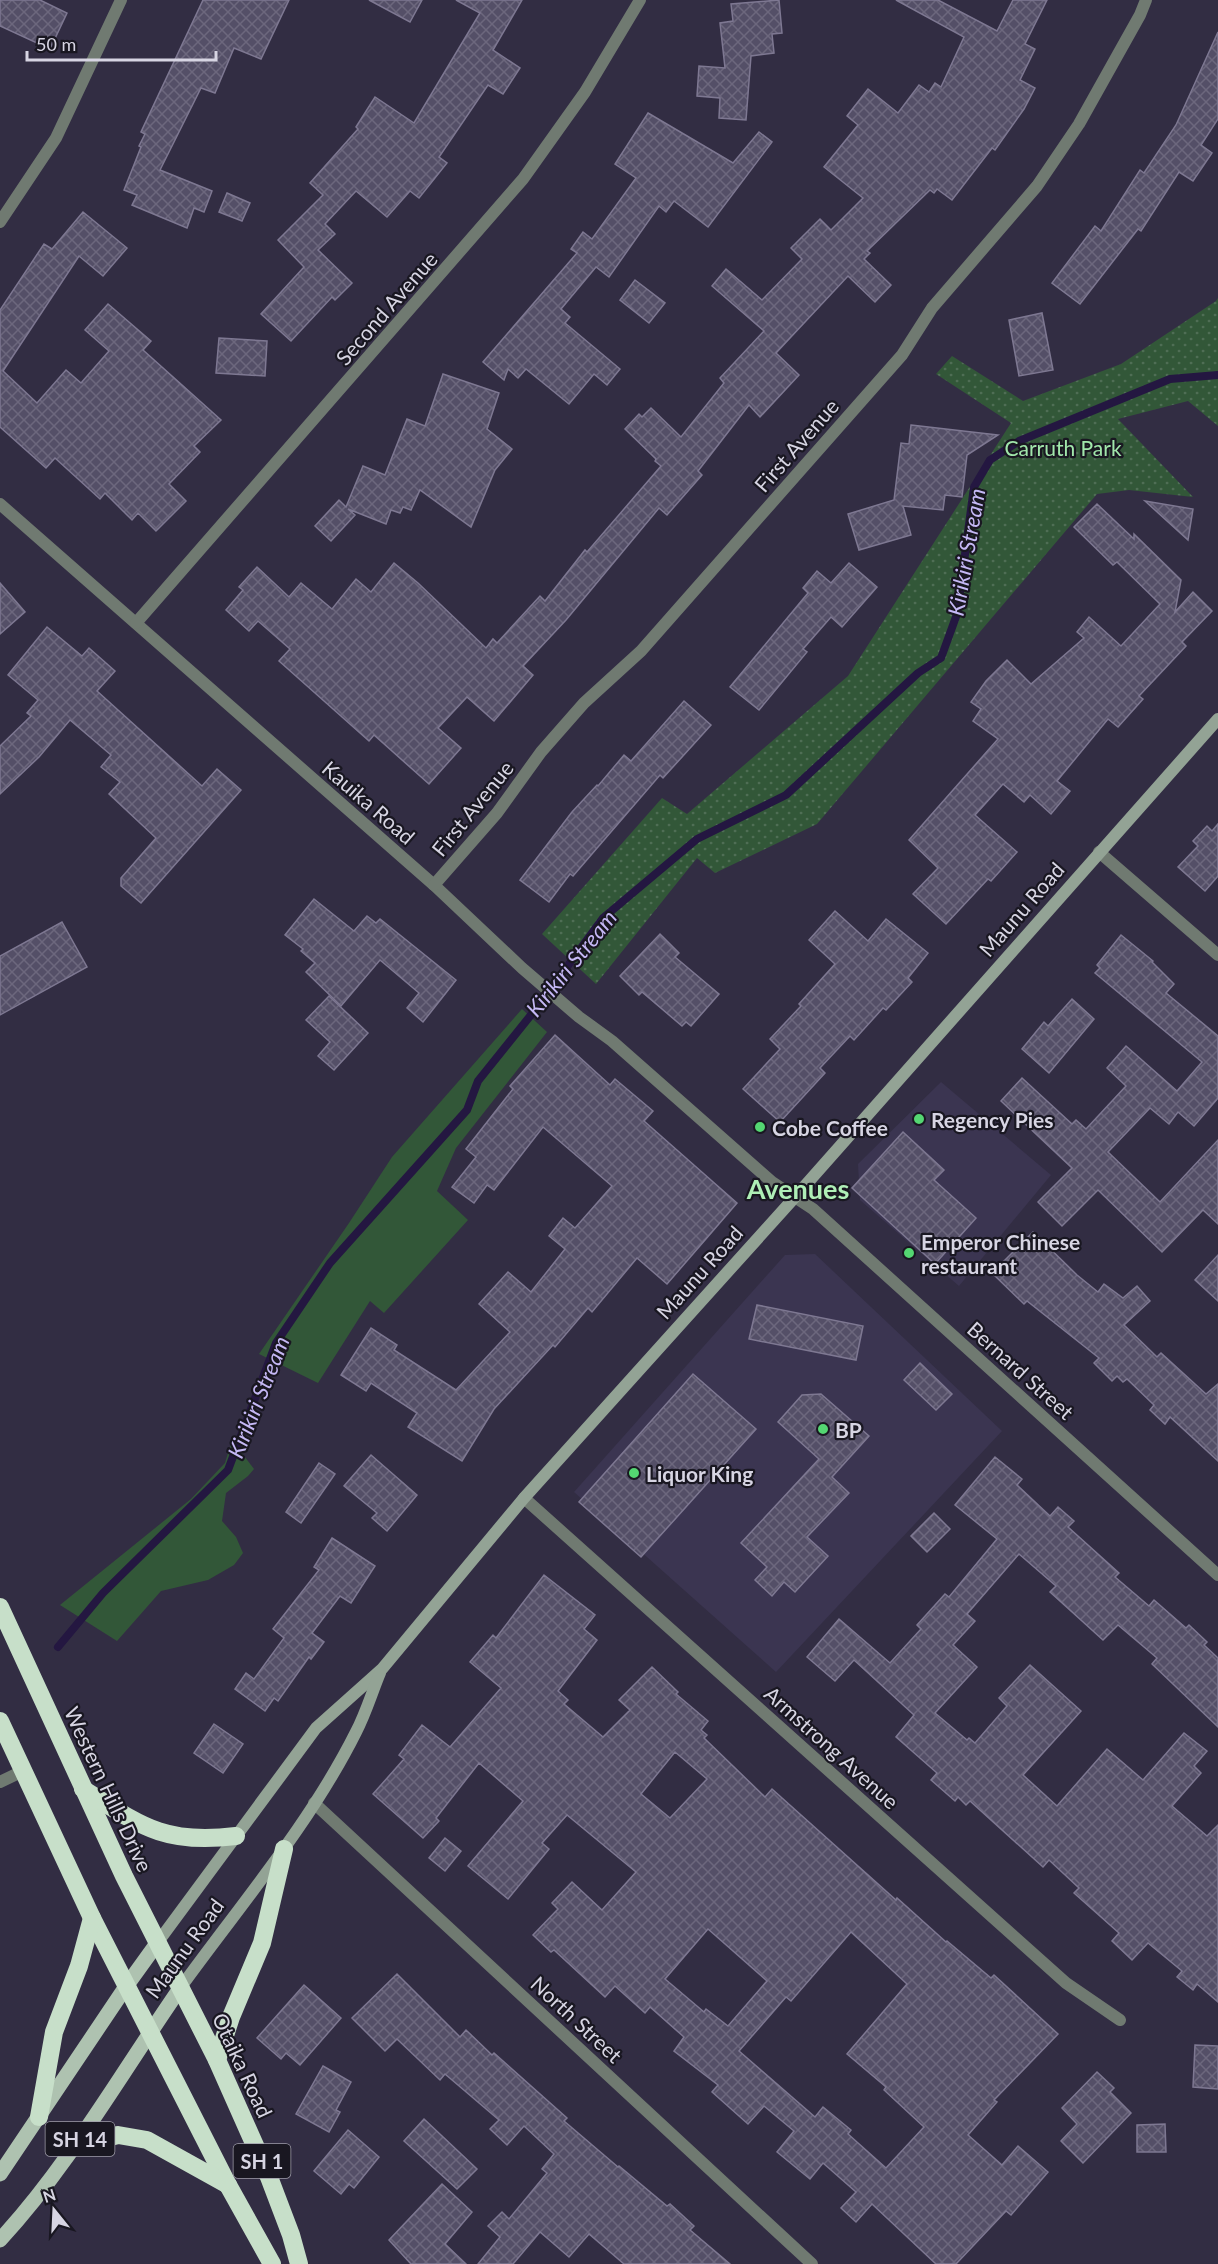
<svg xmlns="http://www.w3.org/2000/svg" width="1218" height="2264" font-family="Lato,sans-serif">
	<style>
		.built { fill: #3b3551 }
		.green { fill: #325738 }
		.park { fill: url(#park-dots) }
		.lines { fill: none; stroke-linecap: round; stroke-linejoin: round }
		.stream { stroke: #241741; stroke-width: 8 }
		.building { fill: url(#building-cross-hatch); stroke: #7e7892; stroke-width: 1.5; fill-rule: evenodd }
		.street { stroke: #707a71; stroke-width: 12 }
		.secondary { stroke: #93a395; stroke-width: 12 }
		.primary { stroke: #aec2b0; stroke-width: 15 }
		.highway { stroke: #c7dfc9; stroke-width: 18 }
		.poi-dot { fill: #54d672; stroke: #191721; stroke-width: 2 }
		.labels { text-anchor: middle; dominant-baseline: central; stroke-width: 4.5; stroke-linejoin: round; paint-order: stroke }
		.shield { fill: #191721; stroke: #9e9ca9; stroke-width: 1.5 }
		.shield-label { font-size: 20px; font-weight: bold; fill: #d7d5e3 }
		.street-label { font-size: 21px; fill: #d7d5e3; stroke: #191721 }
		.park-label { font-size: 21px; fill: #a1e7ab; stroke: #191721 }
		.poi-label { font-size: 21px; font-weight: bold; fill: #d7d5e3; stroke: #191721; text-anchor: start }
		.water-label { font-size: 22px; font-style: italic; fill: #c5b8f5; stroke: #191721 }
		.district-label { font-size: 27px; font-weight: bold; fill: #afefb7; stroke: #191721 }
	</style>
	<defs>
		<pattern id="park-dots" width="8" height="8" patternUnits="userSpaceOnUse" patternTransform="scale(1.5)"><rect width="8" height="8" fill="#325738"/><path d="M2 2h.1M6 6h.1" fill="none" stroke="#4f6e55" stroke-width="1.8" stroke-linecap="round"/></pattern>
		<pattern id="building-cross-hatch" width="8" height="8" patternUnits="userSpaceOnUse" patternTransform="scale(1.5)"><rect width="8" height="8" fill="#544f67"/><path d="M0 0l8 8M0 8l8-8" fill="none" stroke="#6c677d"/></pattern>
	</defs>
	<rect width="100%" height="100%" fill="#322d43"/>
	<g class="built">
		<polygon points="941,1082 1051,1175 959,1286 860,1200 858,1164"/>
		<polygon points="815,1254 1002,1431 776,1672 574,1492 785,1255"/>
	</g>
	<g class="green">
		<polygon points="522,1009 547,1032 456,1148 437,1191 468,1220 384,1313 370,1301 318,1383 259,1354 349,1223 392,1157"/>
		<polygon points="232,1440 254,1469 248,1476 226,1493 222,1521 236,1537 243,1553 234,1565 208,1580 161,1591 117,1641 60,1605 191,1499 225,1463"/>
	</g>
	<polygon class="park" points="1218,298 1218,426 1188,401 1118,419 1193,497 1129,490 1097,494 817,824 715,873 697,858 596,984 542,934 662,798 687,814 848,676 1011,423 936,374 952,356 1023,401 1121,364 1216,301"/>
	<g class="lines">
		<polyline class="stream" points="58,1647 103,1593 228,1470 276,1343 330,1263 467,1110 478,1081 539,1005 603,918 697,839 786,795 918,673 941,658 957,614 974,487 990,460 1019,441 1170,379 1218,375"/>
	</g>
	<g class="building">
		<polygon points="0,0 40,0 67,13 50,49 0,26"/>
		<polygon points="203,0 289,0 261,59 234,48 215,93 201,88 160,170 212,191 204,212 194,208 187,228 132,205 137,195 124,190 141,147 139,146 145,134 141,132"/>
		<polygon points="369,0 422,0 410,22"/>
		<polygon points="456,0 522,0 493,50 520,68 503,94 488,85 439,157 447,163 419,198 410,191 387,217 356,191 325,224 335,234 318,250 352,283 335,300 332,297 291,341 261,314 304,267 278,240 323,195 310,183 358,129 356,127 375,97 414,123 480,13"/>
		<polygon points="779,0 782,33 772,34 774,53 751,56 746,120 719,118 720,98 697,96 699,66 725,68 720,23 733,21 731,4"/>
		<polygon points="896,0 938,0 997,31 1013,0 1047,0 1025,44 1035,49 1020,80 1035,88 1024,109 995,150 992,148 952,200 937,189 934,193 930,190 867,251 870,253 864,259 891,285 875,302 848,276 776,353 799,375 760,417 749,405 698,471 702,475 667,515 659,508 566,620 523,666 533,675 494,721 467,697 438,728 461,748 429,784 374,735 369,741 279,661 290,649 258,621 249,631 226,610 243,590 239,587 257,567 289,597 301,583 332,609 356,579 371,592 394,563 418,583 486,648 493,639 497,643 540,596 545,601 585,550 587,552 661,466 655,461 656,459 625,429 639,414 642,417 651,408 681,437 724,383 720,378 764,331 712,286 726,269 762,300 802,259 791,248 820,219 831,230 863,198 824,167 858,125 847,116 868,89 898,113 919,85 929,92 935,83 941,87 964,37"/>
		<polygon points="1218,32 1218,119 1201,145 1212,153 1193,181 1179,172 1141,231 1138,229 1080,304 1052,283 1095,226 1101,231 1140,170 1144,173 1176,125"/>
		<polygon points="648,113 733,163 759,132 772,142 708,227 674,201 666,212 659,206 609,277 596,267 561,309 570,317 565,323 620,369 607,385 594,374 569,404 526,369 518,378 508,369 504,380 483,362 577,253 571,249 583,232 592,239 636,178 615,164"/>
		<polygon points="227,193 250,203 242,221 219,212"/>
		<polygon points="83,212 127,248 103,276 79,256 3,371 37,403 66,370 81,383 109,351 85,330 108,304 151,341 143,350 221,420 194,446 200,452 169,484 186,501 156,531 138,513 132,520 105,493 100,499 55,458 46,468 0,427 0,310 44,244 52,249"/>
		<polygon points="635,280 665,303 649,323 620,300"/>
		<polygon points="1042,313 1053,370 1019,376 1009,320"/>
		<polygon points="219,338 267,341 265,376 216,373"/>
		<polygon points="443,374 499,393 487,429 512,449 495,470 471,527 420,490 411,510 403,507 400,513 391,510 386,524 348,509 355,515 331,541 315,526 339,500 346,507 363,466 385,475 407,419 425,426"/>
		<polygon points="911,425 998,435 967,455 962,497 945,495 943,510 903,506 911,535 859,550 848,514 894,500 901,443 909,444"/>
		<polygon points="1145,501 1193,509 1188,540"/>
		<polygon points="1097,504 1134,539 1134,534 1181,580 1175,612 1193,592 1212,611 1182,642 1186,646 1139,696 1143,699 1118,727 1108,719 1057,781 1070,791 1051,814 1030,795 1024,802 1003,784 975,815 1017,852 991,881 988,879 946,924 913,894 938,868 909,840 998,739 973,721 981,709 971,702 986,681 1007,660 1031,684 1084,638 1077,632 1089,617 1121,646 1160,604 1117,562 1113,565 1074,527"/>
		<polygon points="849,563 877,587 842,627 831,617 803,649 807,652 759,710 730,687 808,593 803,588 817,571 831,583"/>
		<polygon points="0,583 25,612 0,634"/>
		<polygon points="47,627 82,656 89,648 115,671 97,691 202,786 217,769 241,790 141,903 121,886 121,878 156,838 109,794 120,782 101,767 111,755 70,720 39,757 0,794 0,746 31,716 27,713 38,700 8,675"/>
		<polygon points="684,701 711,725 663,778 660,775 573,876 570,874 549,902 520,880 572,812 597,785 598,786 624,755 631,761"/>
		<polygon points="1218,824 1218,876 1205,891 1178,867 1198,846 1193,841 1207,826 1212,831"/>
		<polygon points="314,899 354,931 367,916 376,923 380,919 456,980 423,1022 407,1008 419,993 380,960 341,1006 306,972 315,963 301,951 303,949 285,935"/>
		<polygon points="835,911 868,941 886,919 928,953 908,978 912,982 886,1010 883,1008 854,1040 850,1036 820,1068 825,1073 780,1122 743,1089 780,1049 770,1039 801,1006 799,1004 835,964 809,940"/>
		<polygon points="62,922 87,967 0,1015 0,956"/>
		<polygon points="660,934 679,953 675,957 719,994 691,1026 686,1022 682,1026 642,992 639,995 620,976"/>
		<polygon points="1121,935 1153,961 1152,962 1174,984 1166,993 1218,1036 1218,1098 1194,1126 1178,1112 1169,1124 1150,1108 1108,1152 1160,1202 1218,1140 1218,1224 1203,1210 1162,1252 1098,1190 1062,1226 1038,1202 1072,1168 1001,1101 1022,1078 1072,1124 1076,1120 1086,1129 1126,1086 1107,1068 1126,1046 1177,1091 1202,1062 1095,973 1100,968 1097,965"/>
		<polygon points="329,996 368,1033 334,1070 318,1056 330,1042 306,1020"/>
		<polygon points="1072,999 1094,1019 1049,1073 1022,1049 1044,1022 1048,1026"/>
		<polygon points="555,1035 610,1085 615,1079 653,1111 644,1121 737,1203 667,1284 637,1258 592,1312 588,1308 555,1347 553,1345 494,1409 462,1461 408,1427 417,1413 371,1383 366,1391 341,1375 371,1328 397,1345 394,1350 456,1390 510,1332 479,1304 508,1272 531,1292 565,1249 549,1236 563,1218 575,1228 612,1186 543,1127 494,1190 487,1185 474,1203 452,1187 476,1157 466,1149 513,1089 510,1086"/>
		<polygon points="903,1132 944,1170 934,1180 976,1218 935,1264 852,1188"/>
		<polygon points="1033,1232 1077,1275 1098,1292 1104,1284 1123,1298 1137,1286 1150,1301 1124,1325 1157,1357 1161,1353 1206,1394 1218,1384 1218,1461 1170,1417 1165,1424 1150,1410 1154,1405 1127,1379 1123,1382 1117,1376 1112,1381 1094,1363 1099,1358 1027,1301 1024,1304 992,1273"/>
		<polygon points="1218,1255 1218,1301 1195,1280"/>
		<polygon points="757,1305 863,1326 856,1360 749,1339"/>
		<polygon points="920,1363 952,1394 936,1410 904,1380"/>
		<polygon points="693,1374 756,1429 641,1557 579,1502"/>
		<polygon points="821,1394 869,1436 832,1477 849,1493 807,1537 828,1556 795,1592 784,1582 772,1596 755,1580 767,1567 741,1543 819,1459 778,1422 802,1395"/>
		<polygon points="371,1455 417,1495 387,1531 372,1518 377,1513 344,1486"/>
		<polygon points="995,1457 1022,1479 1017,1485 1050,1516 1058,1507 1074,1521 1068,1527 1119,1573 1115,1577 1149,1606 1154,1600 1186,1628 1189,1625 1207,1642 1204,1645 1218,1658 1218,1727 1152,1664 1157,1658 1118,1625 1103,1640 1050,1592 1056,1586 1019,1554 967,1614 975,1621 953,1645 977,1667 935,1713 967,1740 969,1738 975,1743 1007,1706 999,1698 1030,1665 1081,1711 1023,1775 1057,1806 1107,1749 1143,1780 1184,1733 1207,1751 1194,1766 1201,1773 1172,1806 1207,1836 1218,1825 1218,2002 1197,1984 1193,1990 1177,1977 1182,1971 1148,1943 1132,1960 1112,1941 1119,1933 1074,1893 1079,1888 1049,1860 1043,1867 970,1801 966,1805 958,1797 955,1801 931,1780 937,1773 896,1737 914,1715 854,1660 835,1681 807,1657 839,1619 890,1663 921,1629 917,1625 945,1594 949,1597 997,1539 955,1505"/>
		<polygon points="319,1463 335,1474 301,1523 286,1512"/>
		<polygon points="934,1513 950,1529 927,1552 911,1536"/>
		<polygon points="332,1538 375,1566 351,1603 340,1596 312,1633 324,1642 311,1659 309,1657 278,1701 274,1698 265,1711 235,1689 246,1673 254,1679 284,1638 273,1629 319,1570 314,1567"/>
		<path d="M544 1575 595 1615 584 1629 597 1640 558 1691 568 1700 564 1704 603 1737 630 1710 619 1700 652 1667 678 1692 676 1694 708 1721 701 1730 707 1735 704 1738 765 1797 772 1789 896 1900 897 1898 946 1942 947 1941 991 1978 994 1975 1058 2034 994 2100 997 2102 968 2135 1002 2165 1018 2146 1048 2172 1011 2215 1006 2211 956 2264H936L872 2204 856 2222 841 2208 856 2192 823 2163 810 2179 777 2152 794 2131 764 2106 748 2124 712 2092 718 2085 674 2051 684 2037 650 2007 645 2013 615 1986 605 1997 554 1950 551 1952 533 1935 558 1909 552 1903 572 1882 602 1910 636 1872 567 1815 542 1843 549 1849 508 1899 468 1866 523 1801 479 1763 436 1818 439 1821 423 1838 373 1794 404 1759 399 1755 422 1725 450 1747 501 1688 470 1662 493 1635 496 1638ZM675 1752 707 1779 670 1818 641 1794ZM708 1929 767 1981 728 2026 706 2009 704 2012 665 1979ZM851 1932 907 1984 847 2054 886 2087 884 2090 924 2127 886 2168 848 2134 851 2130 823 2107 815 2117 739 2051 786 1997 791 2001Z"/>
		<polygon points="214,1724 243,1744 223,1773 194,1753"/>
		<polygon points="445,1838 461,1851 445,1871 429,1858"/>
		<polygon points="397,1974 460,2037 466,2030 492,2055 494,2053 567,2118 564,2121 618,2167 619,2166 667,2206 670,2204 694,2226 690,2230 730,2264 624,2264 589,2234 569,2257 540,2232 513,2264 478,2264 500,2237 488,2226 502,2212 509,2219 547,2173 542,2169 554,2154 524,2126 507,2145 490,2129 499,2120 445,2074 440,2080 397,2039 385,2051 352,2018"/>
		<polygon points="304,1985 341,2018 300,2065 286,2053 281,2059 257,2038"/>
		<polygon points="1195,2045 1218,2046 1218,2089 1193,2087"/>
		<polygon points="323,2066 351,2082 336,2110 340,2112 329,2132 296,2114"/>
		<polygon points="1097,2072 1114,2088 1110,2092 1131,2113 1083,2163 1061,2141 1077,2124 1062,2108"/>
		<polygon points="424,2119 477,2169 457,2189 404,2141"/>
		<polygon points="1165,2124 1166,2152 1137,2152 1137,2125"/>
		<polygon points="348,2130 379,2157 354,2188 349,2184 341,2194 314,2171"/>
		<polygon points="442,2184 472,2212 445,2244 466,2264 411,2264 389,2240"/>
	</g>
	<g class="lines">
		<g class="street">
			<polyline points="0,222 56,138 121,0"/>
			<polyline points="0,504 434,885 522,968 579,1017 612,1041 772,1182 813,1209 1218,1575"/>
			<polyline points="136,623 523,179 585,92 640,0"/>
			<polyline points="1099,852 1218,955"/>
			<polyline points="434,885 497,813 541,752 584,703 641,651 902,355 932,308 1037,186 1079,124 1140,15 1146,0"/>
			<polyline points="524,1498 1066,1983 1120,2020"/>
			<polyline points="0,1782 23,1771"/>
			<polyline points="314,1803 812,2264"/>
		</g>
		<g class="secondary">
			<polyline points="158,1942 316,1728 382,1669 524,1498 795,1197 1218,719"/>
			<path d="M181 1987C241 1904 310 1824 356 1732 366 1713 372 1692 380 1673"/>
		</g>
		<g class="primary">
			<polyline points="0,2174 127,1985 158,1942"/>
			<path d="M0 2240C70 2164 122 2072 181 1987"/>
		</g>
		<g class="highway">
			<polyline points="0,1607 124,1876 217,2060 269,2177 291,2235 299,2264"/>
			<polyline points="0,1721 92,1918 228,2185 272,2264"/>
			<path d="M83 1789C141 1826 164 1845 236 1836"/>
			<polyline points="217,2060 231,2017 262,1943 284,1849"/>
			<polyline points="39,2117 54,2032 79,1966 92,1918"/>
			<polyline points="75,2146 118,2135 147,2140 228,2185"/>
		</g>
	</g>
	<g class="poi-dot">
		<circle cx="919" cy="1119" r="6"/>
		<circle cx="760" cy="1127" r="6"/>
		<circle cx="909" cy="1253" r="6"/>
		<circle cx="823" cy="1429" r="6"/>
		<circle cx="634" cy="1473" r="6"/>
	</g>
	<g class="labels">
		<g class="shield">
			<rect x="45.5" y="2122" width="69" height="34" rx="4.5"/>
			<rect x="233.5" y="2144" width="57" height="34" rx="4.5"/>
		</g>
		<g class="shield-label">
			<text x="80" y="2139">SH 14</text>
			<text x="262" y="2161">SH 1</text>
		</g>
		<g class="street-label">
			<text transform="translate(386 308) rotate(-49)">Second Avenue</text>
			<text transform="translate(796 445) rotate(-49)">First Avenue</text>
			<text transform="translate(369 802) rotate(41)">Kauika Road</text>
			<text transform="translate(472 808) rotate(-51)">First Avenue</text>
			<text transform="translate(1021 909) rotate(-49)">Maunu Road</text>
			<text transform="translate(699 1272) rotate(-48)">Maunu Road</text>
			<text transform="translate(1021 1370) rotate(42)">Bernard Street</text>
			<text transform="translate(832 1747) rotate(42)">Armstrong Avenue</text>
			<text transform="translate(109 1789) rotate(65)">Western Hills Drive</text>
			<text transform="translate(184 1948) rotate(-54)">Maunu Road</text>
			<text transform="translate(577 2019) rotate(43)">North Street</text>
			<text transform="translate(243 2065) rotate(65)">Otaika Road</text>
		</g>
		<g class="park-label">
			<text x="1063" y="447">Carruth Park</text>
		</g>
		<g class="poi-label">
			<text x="931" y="1119">Regency Pies</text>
			<text x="772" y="1127">Cobe Coffee</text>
			<text x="921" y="1241">Emperor Chinese<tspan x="921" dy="24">restaurant</tspan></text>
			<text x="835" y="1429">BP</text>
			<text x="646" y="1473">Liquor King</text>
		</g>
		<g class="water-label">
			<text transform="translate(966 552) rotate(-80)">Kirikiri Stream</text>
			<text transform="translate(571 963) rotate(-51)">Kirikiri Stream</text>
			<text transform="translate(258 1397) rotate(-68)">Kirikiri Stream</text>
		</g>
		<g class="district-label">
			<text x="798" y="1188">Avenues</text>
		</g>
	</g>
	<g transform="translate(54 2210) rotate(342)" stroke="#191721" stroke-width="4.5" paint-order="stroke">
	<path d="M0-4.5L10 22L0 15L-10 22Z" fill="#d7d5e3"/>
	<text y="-9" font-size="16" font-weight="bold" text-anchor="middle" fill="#d7d5e3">N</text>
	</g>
	<path d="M27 51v9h189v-9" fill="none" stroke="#d7d5e3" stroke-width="3"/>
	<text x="36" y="51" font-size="18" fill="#d7d5e3" stroke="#191721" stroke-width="4.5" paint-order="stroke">50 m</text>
</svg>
